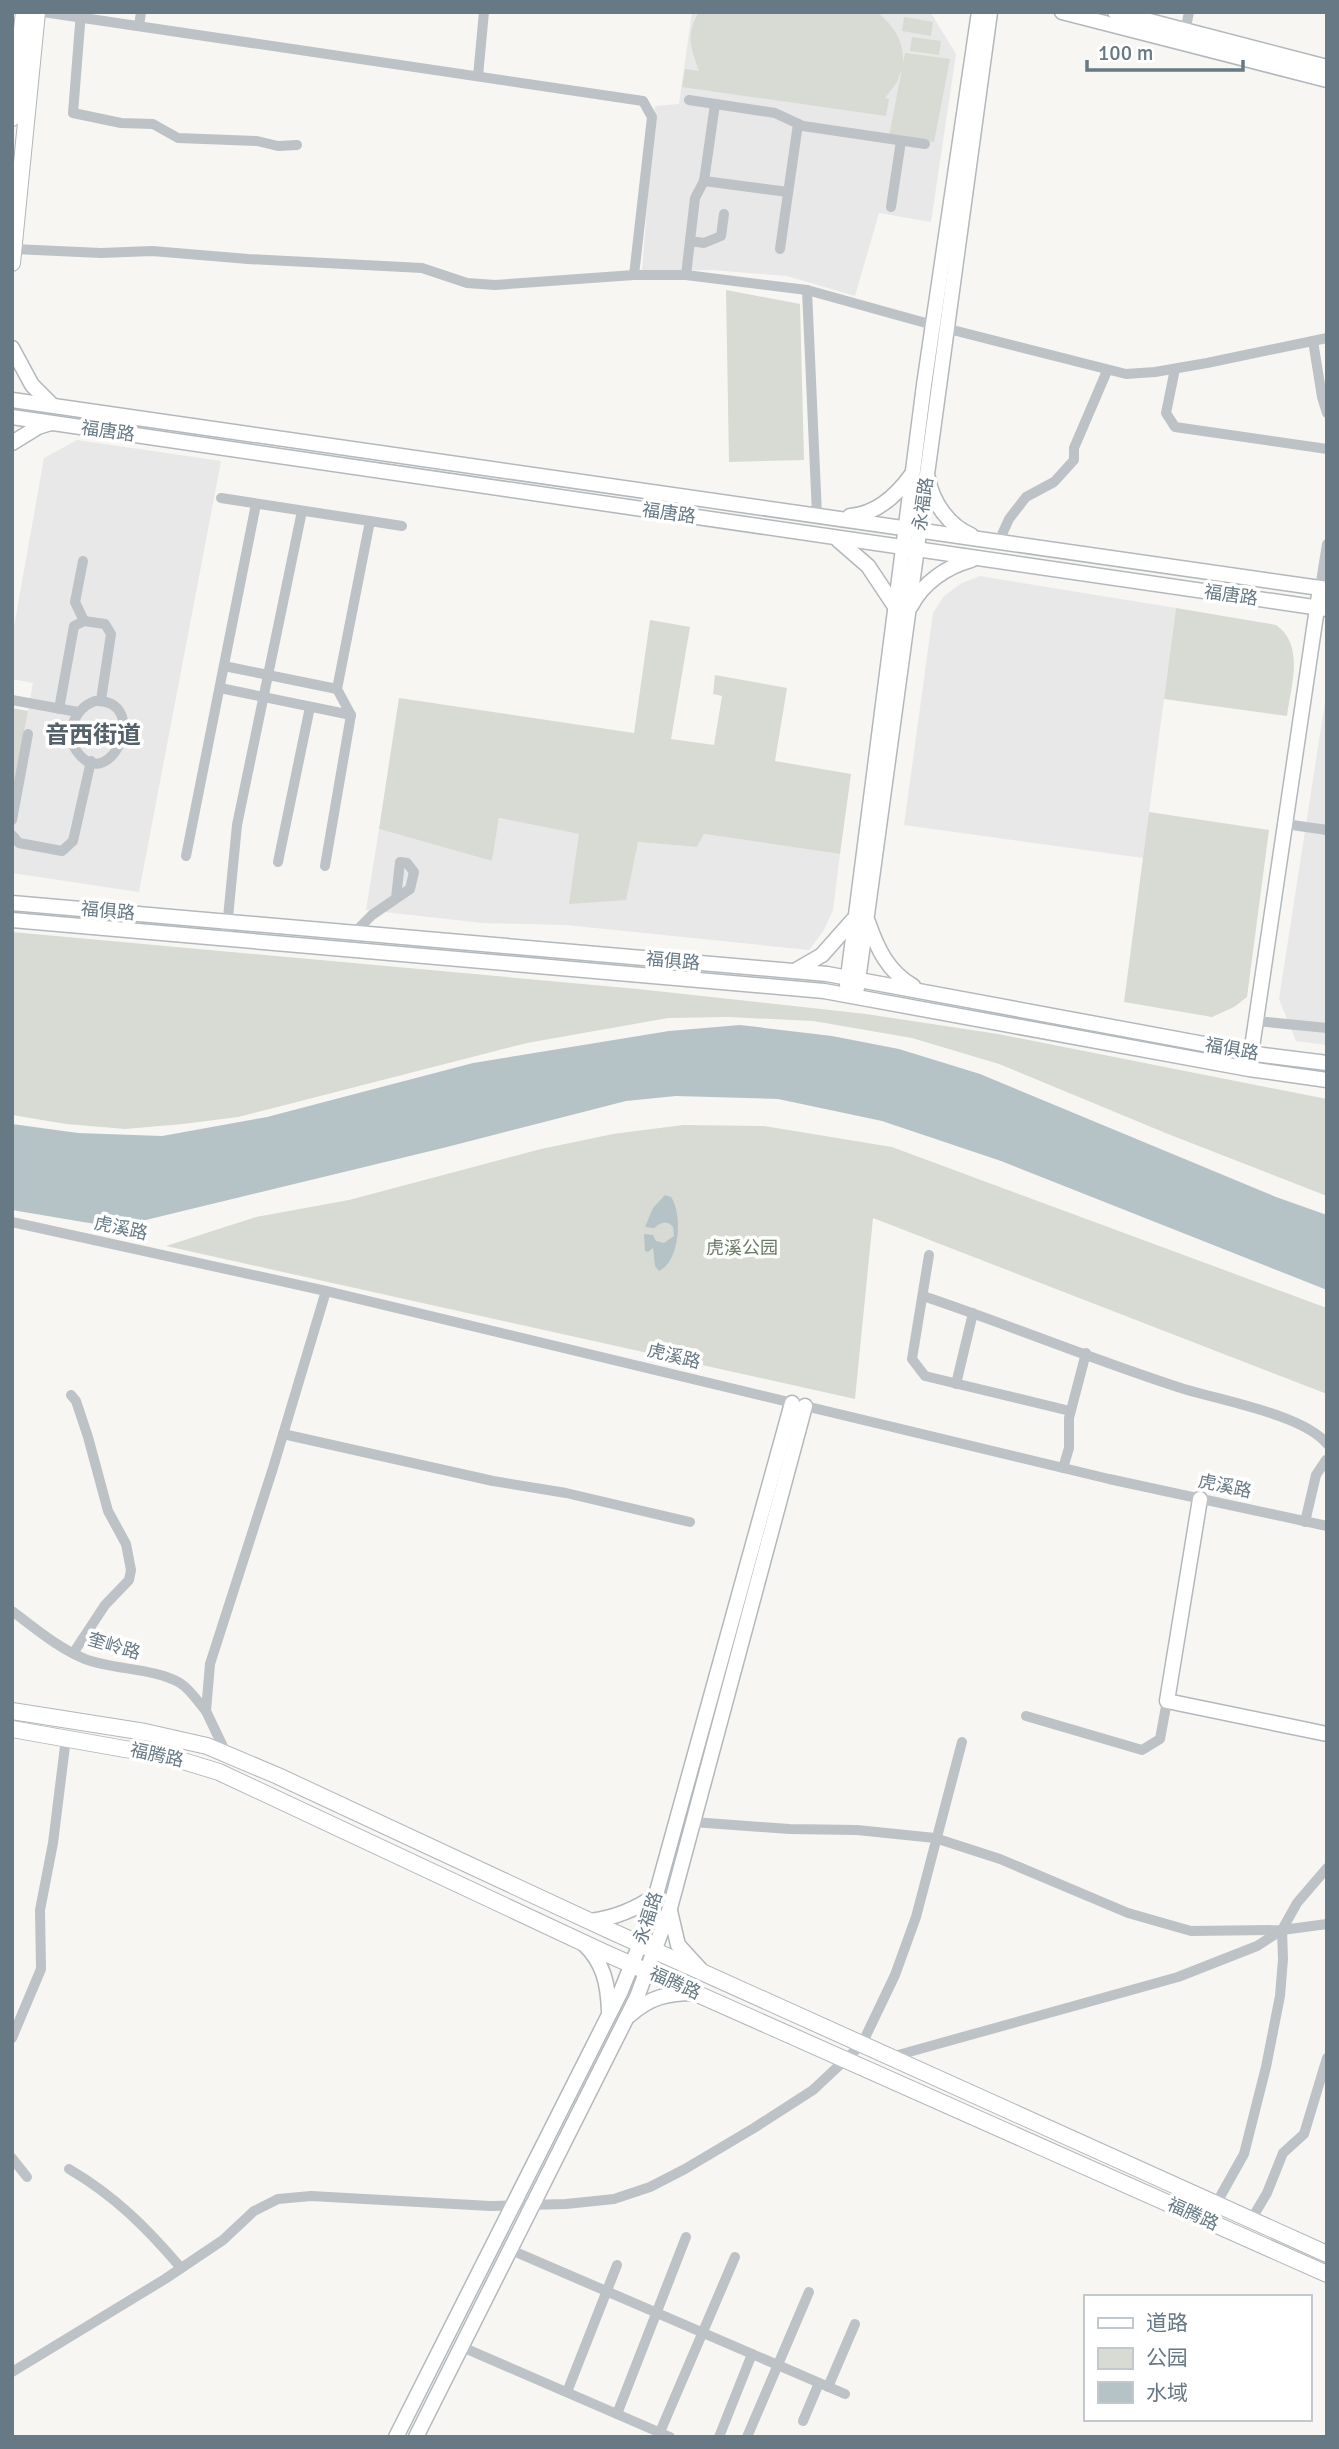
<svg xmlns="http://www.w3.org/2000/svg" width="1339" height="2449" font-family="Signika,'Noto Sans SC',sans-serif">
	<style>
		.built { fill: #e7e8e7 }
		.green { fill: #d7dbd3 }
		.water { fill: #b5c3c6 }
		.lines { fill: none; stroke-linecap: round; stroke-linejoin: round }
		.secondary-casing { stroke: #b2b8bc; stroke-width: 17 }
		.primary-casing { stroke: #b1b7ba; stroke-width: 18 }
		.street { stroke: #bdc2c6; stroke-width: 10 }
		.secondary { stroke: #fff; stroke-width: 14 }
		.primary { stroke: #fff; stroke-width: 16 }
		.labels { text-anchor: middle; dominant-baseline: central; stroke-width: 7; stroke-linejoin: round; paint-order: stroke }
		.street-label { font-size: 18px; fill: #667984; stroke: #fff }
		.park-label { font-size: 18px; fill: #6b7b65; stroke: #fff }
		.district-label { font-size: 24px; font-weight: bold; fill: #546169; stroke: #fff }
	</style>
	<rect width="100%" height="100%" fill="#f7f6f3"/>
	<g class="built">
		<polygon points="692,12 931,13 956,54 931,222 879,213 855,296 787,276 712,270 642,271 655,106 679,104"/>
		<polygon points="77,440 221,461 139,892 12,873 12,797 33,683 12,679 12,638 44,458"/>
		<polygon points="980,576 1176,608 1143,858 904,825 933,613 944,596 962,583"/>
		<polygon points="1327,689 1327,1045 1296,1041 1279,999"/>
		<polygon points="499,818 579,834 637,842 697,847 704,834 840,854 833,910 824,930 809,950 566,925 483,923 366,910 379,829 492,861"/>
	</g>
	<g class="green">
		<path d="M699 12H877C894 26 904 41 903 63L905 53 950 59 934 142 889 136 902 69 897 82 885 98 889 99 886 116 682 87 685 69 699 71C691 48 685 35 699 12Z"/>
		<polygon points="904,17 933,22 931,36 902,31"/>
		<polygon points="912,37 941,41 939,55 910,51"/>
		<polygon points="726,290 800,304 804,460 729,462"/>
		<path d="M1176 608 1276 625C1305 645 1291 686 1287 716L1164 699Z"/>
		<polygon points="650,620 690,627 671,739 714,745 722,696 713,694 715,675 787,688 775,761 851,774 840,854 704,834 697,847 638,842 626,900 569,904 579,834 499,818 492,861 379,829 399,698 634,733"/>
		<polygon points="12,708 28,711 12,797"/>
		<polygon points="1149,812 1269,830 1247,997 1234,1007 1212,1017 1124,1002"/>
		<polygon points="12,932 638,989 866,1014 998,1034 1327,1099 1327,1196 1168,1134 999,1064 912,1038 813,1021 728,1017 668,1018 527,1043 238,1117 183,1124 125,1129 66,1124 12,1115"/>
		<polygon points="683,1125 764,1126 892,1147 1327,1308 1327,1394 873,1218 855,1399 166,1246 256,1217 349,1200 541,1149 613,1134"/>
	</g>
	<g class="water">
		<polygon points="740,1025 832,1036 899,1049 980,1074 1276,1197 1327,1215 1327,1290 1001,1161 882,1121 778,1099 676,1096 626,1101 443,1148 121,1226 95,1224 12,1210 12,1124 78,1133 162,1136 267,1117 473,1063 669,1031"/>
		<path d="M665 1195 671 1197C683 1214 680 1262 659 1271L655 1266 653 1248 648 1252 645 1251 644 1234 653 1235 656 1241 664 1243 674 1236 673 1227C667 1220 661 1222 654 1228L645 1227 653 1208Z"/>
	</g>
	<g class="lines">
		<defs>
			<g id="secondary">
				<polyline points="1062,12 1327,80"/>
				<polyline points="1115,12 1327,67"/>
				<polyline points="12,348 32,385 52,405"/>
				<polyline points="12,400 1327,589"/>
				<polyline points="12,417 1327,609"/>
				<polyline points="12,443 38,427 51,423"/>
				<path d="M928 478C932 502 949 526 971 535"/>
				<path d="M850 516C876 514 897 495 912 474"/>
				<polyline points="838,540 868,566 896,608"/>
				<path d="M911 606C923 583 946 567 971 560"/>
				<polyline points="12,903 827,974 1263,1055 1327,1063"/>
				<polyline points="12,920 824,991 1249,1069 1327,1080"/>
				<path d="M868 922C877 948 888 972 913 986"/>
				<polyline points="796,970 822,955 853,920"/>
				<polyline points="847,985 924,385 979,12"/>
				<polyline points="857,988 990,12"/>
				<polyline points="1250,1061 1320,588"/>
				<polyline points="1200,1499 1167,1701 1327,1734"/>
				<polyline points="670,1911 678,1945 700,1969"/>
				<path d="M590 1921C615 1918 635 1910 656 1895"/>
				<path d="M584 1944C604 1963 608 1985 609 2011"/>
				<path d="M630 2015C650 1997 668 1993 695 1993"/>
				<polyline points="396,2437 621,1991 640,1944 656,1895 792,1403"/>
				<polyline points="416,2437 637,1997 670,1908 805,1406"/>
			</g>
			<g id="primary">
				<polyline points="12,118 24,12"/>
				<polyline points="12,263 37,12"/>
				<polyline points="12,1711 145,1732 207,1746 278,1776 611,1931 1327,2254"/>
				<polyline points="12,1729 170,1757 219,1772 603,1952 1327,2274"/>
			</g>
		</defs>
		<use href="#secondary" class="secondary-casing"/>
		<use href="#primary" class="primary-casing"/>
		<g class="street">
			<polyline points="43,12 643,101 652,117 634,275 686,275 807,290 933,325 1126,374 1155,372 1207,363 1327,338"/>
			<polyline points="81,12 73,113 121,123 153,124 178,138 257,141 278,146 297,145"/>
			<polyline points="139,26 141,12"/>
			<polyline points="1184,37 1189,12"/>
			<polyline points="478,76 484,12"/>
			<polyline points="689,100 775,113 803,126 925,144"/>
			<polyline points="704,181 788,192"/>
			<polyline points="891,207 901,141"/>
			<polyline points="690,241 704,243 721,236 724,214"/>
			<polyline points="14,249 101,253 152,251 248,259 422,268 467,283 495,285 634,275"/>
			<polyline points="780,249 798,124"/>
			<polyline points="686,275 695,198 704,181 715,104"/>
			<polyline points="807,290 817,515"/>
			<polyline points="1313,341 1322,397 1327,413"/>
			<polyline points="1175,369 1166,413 1175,427 1327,449"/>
			<polyline points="221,498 370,521 337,689 351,715 325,866"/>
			<polyline points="370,521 402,526"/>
			<polyline points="999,541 1009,519 1026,497 1054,482 1074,460 1074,448 1107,371"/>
			<polyline points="83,561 75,602 84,621"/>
			<polyline points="1320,588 1327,544"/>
			<polyline points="224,666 337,689"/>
			<polyline points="220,688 351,715"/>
			<polyline points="12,700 78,712"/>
			<path d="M95 701C152 699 111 795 78 753 63 734 75 708 95 701Z"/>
			<polyline points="59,709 74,626 84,621 105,624 111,634 101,700"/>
			<polyline points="12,820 28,734"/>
			<polyline points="1285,824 1327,830"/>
			<polyline points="12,835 19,843 62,851 73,841 91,761"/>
			<polyline points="186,856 256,504"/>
			<polyline points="278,862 310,707"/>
			<polyline points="354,933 372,915 410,889 414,872 407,863 400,862 396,898"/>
			<polyline points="226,938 237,825 302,511"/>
			<polyline points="1256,1021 1327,1028"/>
			<polyline points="12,1222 326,1291 1109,1479 1327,1526"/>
			<polyline points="929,1255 912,1359 925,1376 1070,1411"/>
			<path d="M923 1296C1010 1325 1096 1361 1184 1389 1220 1400 1304 1415 1327 1444"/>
			<polyline points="956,1384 973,1313"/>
			<polyline points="71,1395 76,1401 88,1437 108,1511 126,1544 131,1570 129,1580 105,1605 74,1652"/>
			<polyline points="283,1434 493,1481 566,1493 690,1522"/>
			<polyline points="1063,1468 1069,1448 1069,1418 1086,1353"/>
			<polyline points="1305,1522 1316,1475 1326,1460"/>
			<path d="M12 1611C35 1628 58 1648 85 1659 114 1670 154 1668 180 1683 190 1689 198 1702 206 1711"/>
			<polyline points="1026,1716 1142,1750 1160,1739 1167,1701"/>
			<polyline points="227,1755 206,1711 210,1664 273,1468 326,1291"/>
			<polyline points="693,1822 789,1829 857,1830 935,1838 1000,1859 1128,1913 1191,1931 1282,1930 1297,1903 1327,1868"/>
			<polyline points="12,2038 41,1969 40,1910 53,1843 66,1738"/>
			<polyline points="891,2057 1178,1977 1257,1946 1282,1930 1327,1924"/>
			<polyline points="12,2158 27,2177"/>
			<path d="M69 2169C115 2196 147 2228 181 2268"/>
			<polyline points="1216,2204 1244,2154 1266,2067 1280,1996 1283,1959 1282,1930"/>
			<polyline points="1251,2220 1267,2193 1283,2153 1304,2134 1327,2058"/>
			<polyline points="511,2250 845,2394"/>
			<polyline points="462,2347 670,2437"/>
			<polyline points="12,2372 165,2279 223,2240 254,2211 278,2199 311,2196 490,2206 566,2204 614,2199 650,2187 685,2169 754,2128 813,2090 862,2044 895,1975 916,1917 962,1742"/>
			<polyline points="828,2387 855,2324"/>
			<polyline points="567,2392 617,2265"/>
			<polyline points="617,2414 686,2237"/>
			<polyline points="803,2421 819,2383"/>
			<polyline points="660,2432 735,2257"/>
			<polyline points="719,2437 752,2354"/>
			<polyline points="747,2437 809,2292"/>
		</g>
		<use href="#secondary" class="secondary"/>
		<use href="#primary" class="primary"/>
	</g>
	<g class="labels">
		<g class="street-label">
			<text transform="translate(108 431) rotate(8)">福唐路</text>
			<text transform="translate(923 504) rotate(-82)">永福路</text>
			<text transform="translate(669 513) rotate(8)">福唐路</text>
			<text transform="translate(1231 595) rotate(8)">福唐路</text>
			<text transform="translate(108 911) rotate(5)">福俱路</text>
			<text transform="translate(673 961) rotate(5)">福俱路</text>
			<text transform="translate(1232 1049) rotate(10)">福俱路</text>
			<text transform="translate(121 1228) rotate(12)">虎溪路</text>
			<text transform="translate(674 1356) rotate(14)">虎溪路</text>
			<text transform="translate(1225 1486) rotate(12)">虎溪路</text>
			<text transform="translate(114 1646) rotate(16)">奎岭路</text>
			<text transform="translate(157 1755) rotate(12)">福腾路</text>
			<text transform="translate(648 1918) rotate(-72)">永福路</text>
			<text transform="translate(675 1983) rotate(24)">福腾路</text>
			<text transform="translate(1193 2214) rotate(24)">福腾路</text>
		</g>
		<g class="park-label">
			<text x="742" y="1248">虎溪公园</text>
		</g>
		<g class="district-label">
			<text x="93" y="735">音西街道</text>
		</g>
	</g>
	<rect width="1339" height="2449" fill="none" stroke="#667984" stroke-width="28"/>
	<rect x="1084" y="2295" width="228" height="126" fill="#ffffff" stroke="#c2c9ce" stroke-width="2"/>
	<rect x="1098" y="2318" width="35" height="10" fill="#ffffff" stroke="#c2c9ce" stroke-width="2"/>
	<text x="1146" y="2330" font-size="21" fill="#667984">道路</text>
	<rect x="1098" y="2348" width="35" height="21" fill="#d7dbd3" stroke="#c2c9ce" stroke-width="2"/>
	<text x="1146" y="2365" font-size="21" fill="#667984">公园</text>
	<rect x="1098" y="2382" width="35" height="21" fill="#b5c3c6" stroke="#c2c9ce" stroke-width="2"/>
	<text x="1146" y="2400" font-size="21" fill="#667984">水域</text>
	<path d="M1087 60v10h156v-10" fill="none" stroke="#667984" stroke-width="3.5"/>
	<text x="1098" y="60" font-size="21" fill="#667984" stroke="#ffffff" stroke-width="5" paint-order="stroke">100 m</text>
</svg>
